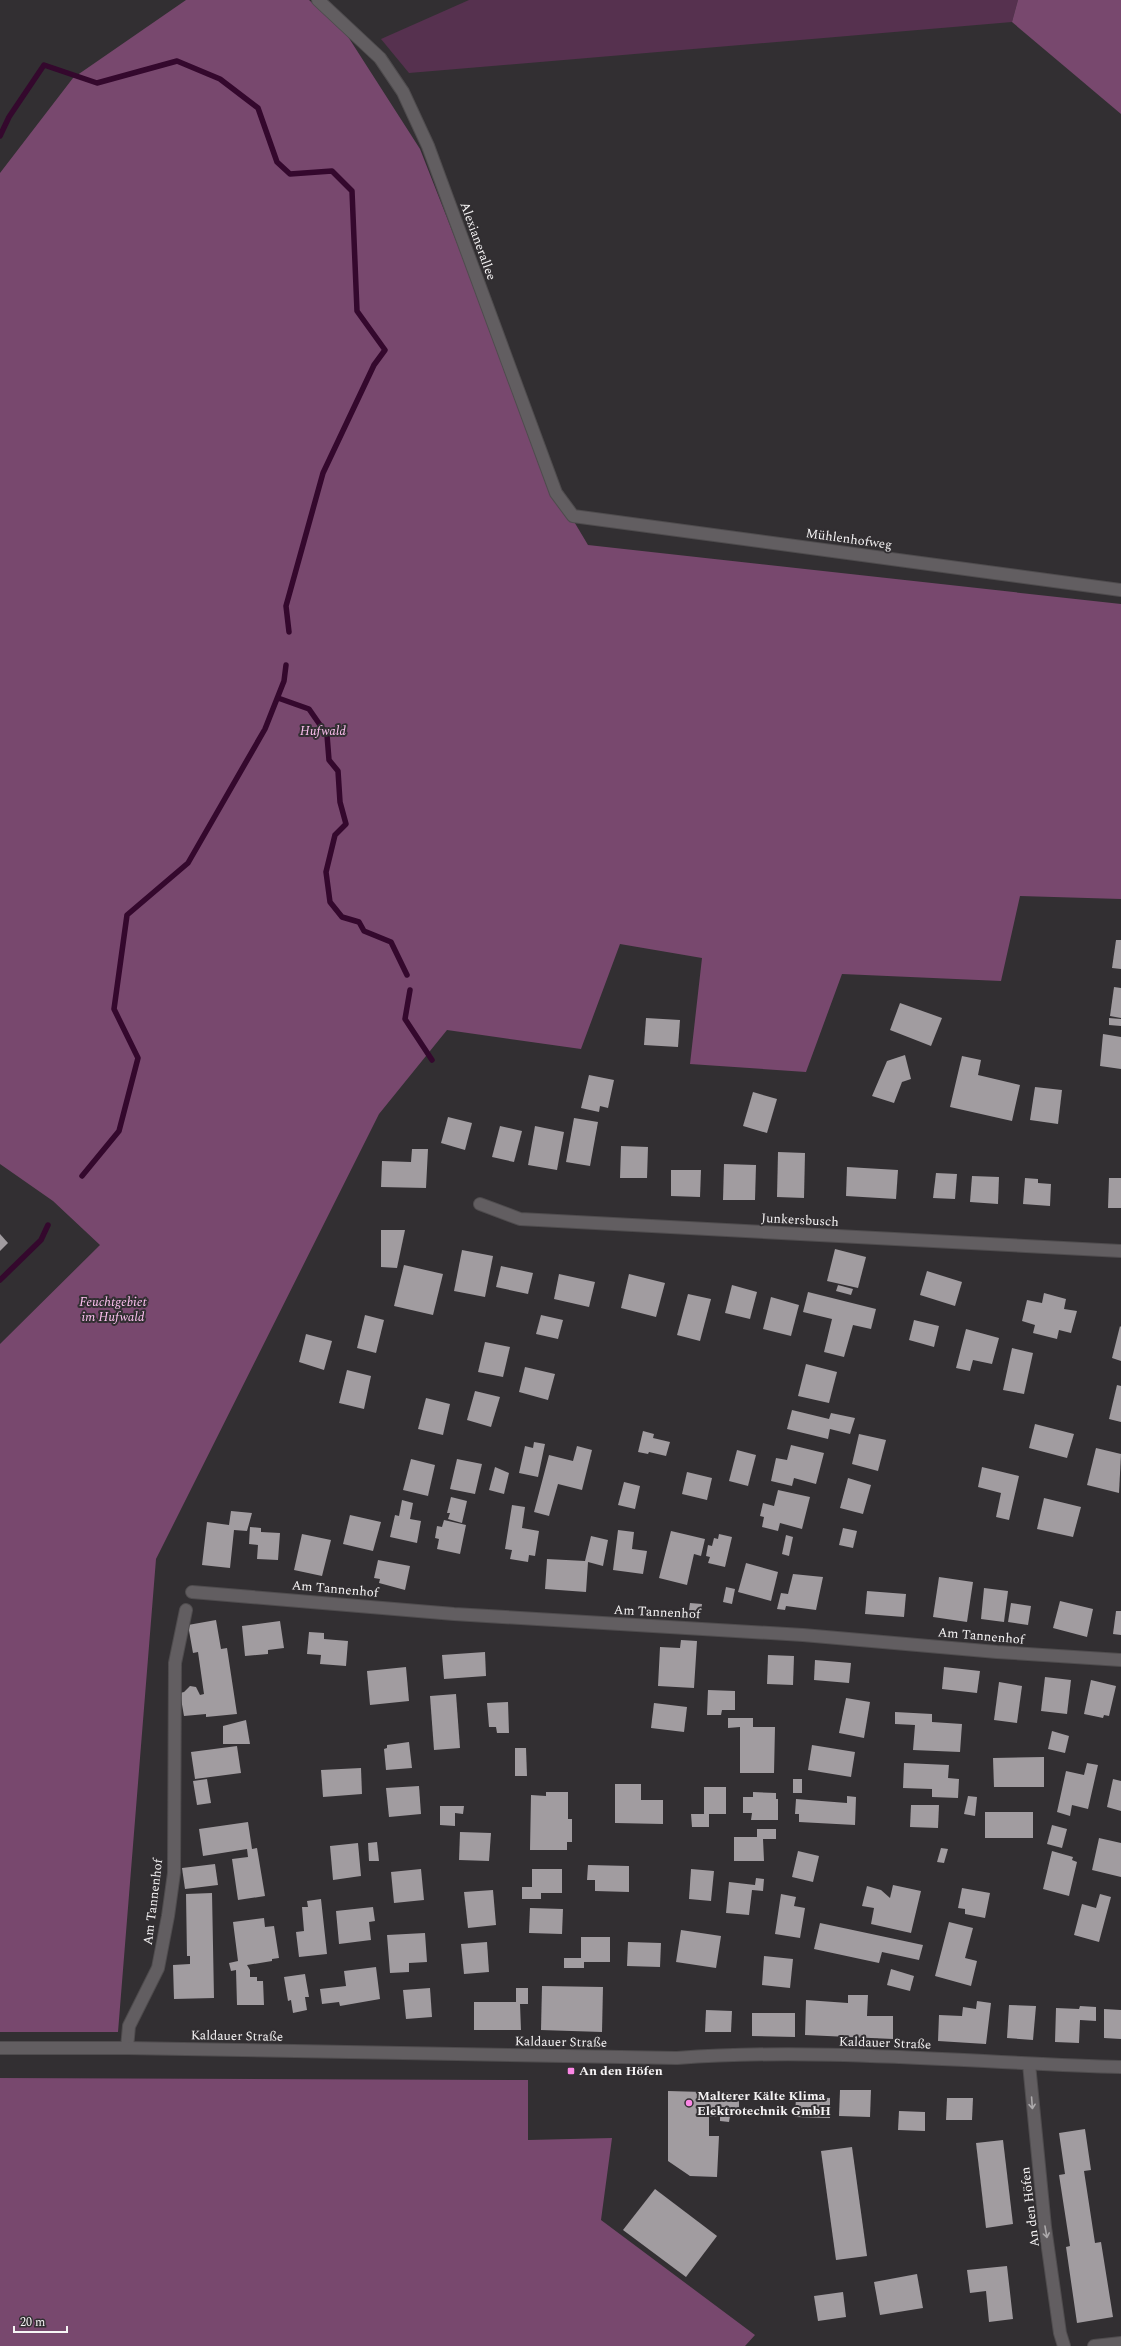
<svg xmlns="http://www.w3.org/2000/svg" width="1121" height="2346" font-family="Spectral,serif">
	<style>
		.green { fill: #56314f }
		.forest { fill: #78486e }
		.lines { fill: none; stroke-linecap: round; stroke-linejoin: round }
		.stream { stroke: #34082d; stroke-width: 5.5 }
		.building { fill: #a19ca0 }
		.minor-casing { stroke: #4f4c4e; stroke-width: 14 }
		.tertiary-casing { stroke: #4f4c4e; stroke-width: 14 }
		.minor { stroke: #625e61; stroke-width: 12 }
		.tertiary { stroke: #625e61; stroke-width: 12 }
		.oneway { stroke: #aca9ab }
		.poi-dot { fill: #fb87e5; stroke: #322f32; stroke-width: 1.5 }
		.labels { text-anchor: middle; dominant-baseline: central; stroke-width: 4; stroke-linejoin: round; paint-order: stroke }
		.street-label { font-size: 13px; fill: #f6f4f5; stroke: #322f32 }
		.park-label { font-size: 13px; font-style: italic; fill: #fec1f0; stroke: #322f32 }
		.poi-label { font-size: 13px; font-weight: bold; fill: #f6f4f5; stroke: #322f32; text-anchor: start }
	</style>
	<rect width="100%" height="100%" fill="#322f32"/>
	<polygon class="green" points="469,0 1018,0 1012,22 409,73 381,39"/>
	<g class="forest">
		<polygon points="186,0 309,0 345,32 420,149 551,483 588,545 1121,604 1121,899 1020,896 1001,981 842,974 806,1072 690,1064 702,958 620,944 581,1049 447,1030 379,1114 156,1559 118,2032 0,2032 0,1344 100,1245 53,1201 0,1164 0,173 73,78"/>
		<polygon points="1018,0 1121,0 1121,114 1012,22"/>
		<polygon points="0,2078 528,2080 528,2140 612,2138 601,2220 755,2335 745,2346 0,2346"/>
	</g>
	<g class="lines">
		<g class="stream">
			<polyline points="0,136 9,117 44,65 97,83 177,61 220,79 258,108 277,162 290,174 332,171 352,191 357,311 385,350 374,365 323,473 286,606 289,632"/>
			<polyline points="278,698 309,709 327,735 329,760 338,771 340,802 346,824 335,835 326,872 330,902 342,917 359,922 364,931 391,942 407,975"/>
			<polyline points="410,990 405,1019 432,1060"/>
			<polyline points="82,1176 119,1131 138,1058 114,1009 127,915 188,863 265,729 284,681 286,665"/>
			<polyline points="0,1280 41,1240 48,1225"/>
		</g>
	</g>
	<g class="building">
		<polygon points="1116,940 1121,940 1121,969 1112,968"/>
		<polygon points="1114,987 1121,988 1121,1018 1110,1016"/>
		<polygon points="900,1003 942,1018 931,1046 890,1030"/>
		<polygon points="646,1018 680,1020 678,1047 644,1045"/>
		<polygon points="1109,1018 1121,1019 1121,1026 1109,1025"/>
		<polygon points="1103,1034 1121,1037 1121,1069 1100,1066"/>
		<polygon points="905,1055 911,1079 902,1082 894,1103 872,1096 887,1061"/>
		<polygon points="962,1056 981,1060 978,1075 1020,1085 1012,1121 950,1107"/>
		<polygon points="589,1075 614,1080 608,1108 600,1106 599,1112 581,1108"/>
		<polygon points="1035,1087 1062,1090 1058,1124 1030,1120"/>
		<polygon points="753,1092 777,1099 767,1133 743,1126"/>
		<polygon points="448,1117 472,1123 465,1150 441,1143"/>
		<polygon points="574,1118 598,1122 590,1166 566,1162"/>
		<polygon points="500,1126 522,1131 514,1162 492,1157"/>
		<polygon points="535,1126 564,1132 557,1170 528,1165"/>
		<polygon points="621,1146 648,1147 647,1178 620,1178"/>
		<polygon points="412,1149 428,1149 426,1188 381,1187 382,1161 411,1162"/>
		<polygon points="778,1152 805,1153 804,1198 777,1197"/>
		<polygon points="724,1164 756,1165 755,1200 723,1200"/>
		<polygon points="847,1167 898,1170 896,1199 846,1196"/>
		<polygon points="671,1170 701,1170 700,1197 671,1196"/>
		<polygon points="936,1173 957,1174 955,1199 933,1198"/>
		<polygon points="972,1176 999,1177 998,1204 970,1202"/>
		<polygon points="1025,1178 1038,1179 1038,1183 1051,1184 1050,1206 1023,1204"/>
		<polygon points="1109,1178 1121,1178 1121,1208 1108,1208"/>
		<polygon points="381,1230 405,1230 397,1268 381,1267"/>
		<polygon points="0,1234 8,1243 0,1251"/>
		<polygon points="835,1249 866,1257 858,1288 827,1281"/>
		<polygon points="462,1250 493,1256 485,1297 454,1291"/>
		<polygon points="404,1265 443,1274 433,1315 394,1306"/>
		<polygon points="501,1266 533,1273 528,1294 496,1287"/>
		<polygon points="927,1271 962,1282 955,1306 920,1295"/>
		<polygon points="559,1274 595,1282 589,1307 554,1299"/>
		<polygon points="629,1274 665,1283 656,1317 621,1308"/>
		<polygon points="732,1285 757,1292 750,1319 725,1313"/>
		<polygon points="838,1285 853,1289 851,1295 836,1291"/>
		<polygon points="808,1292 876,1309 871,1329 853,1325 844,1357 824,1352 832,1319 803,1312"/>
		<polygon points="1044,1293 1066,1299 1064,1309 1077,1311 1071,1333 1059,1330 1057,1339 1033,1333 1035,1325 1022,1321 1027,1300 1042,1303"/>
		<polygon points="688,1294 711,1299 700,1341 677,1335"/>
		<polygon points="771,1297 799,1305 791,1336 763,1329"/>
		<polygon points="365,1315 384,1320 376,1353 357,1348"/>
		<polygon points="541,1315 563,1320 558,1339 536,1334"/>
		<polygon points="914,1320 939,1326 934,1347 909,1340"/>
		<polygon points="1120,1326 1121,1327 1121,1361 1112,1358"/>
		<polygon points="966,1329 999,1338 992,1364 973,1360 970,1371 956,1368"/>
		<polygon points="306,1334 332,1341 324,1370 299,1362"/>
		<polygon points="485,1342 510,1347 503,1377 478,1372"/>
		<polygon points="1012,1348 1033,1353 1024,1394 1003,1390"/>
		<polygon points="806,1364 837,1372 829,1403 798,1396"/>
		<polygon points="525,1367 555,1374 548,1400 519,1392"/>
		<polygon points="347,1370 371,1376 364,1409 339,1403"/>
		<polygon points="1117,1385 1121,1386 1121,1422 1109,1419"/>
		<polygon points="475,1391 500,1397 491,1427 467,1420"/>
		<polygon points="426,1398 450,1404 443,1435 418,1429"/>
		<polygon points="792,1410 829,1419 831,1413 855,1418 850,1434 830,1429 828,1439 787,1429"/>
		<polygon points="1035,1424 1074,1434 1067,1458 1029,1448"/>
		<polygon points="643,1431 654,1434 653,1438 670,1442 666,1456 649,1452 648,1454 638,1452"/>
		<polygon points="859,1434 886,1440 878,1471 852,1464"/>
		<polygon points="534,1442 545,1444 538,1477 519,1473 525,1446 533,1448"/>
		<polygon points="791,1445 824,1453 816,1484 794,1478 792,1486 771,1481 776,1458 787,1460"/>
		<polygon points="577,1446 592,1450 582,1490 558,1484 549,1516 534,1512 549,1455 573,1461"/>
		<polygon points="1096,1448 1121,1454 1119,1493 1087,1485"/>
		<polygon points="737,1450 756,1455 748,1486 729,1481"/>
		<polygon points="411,1459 435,1465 428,1496 403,1490"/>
		<polygon points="457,1459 482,1464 475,1494 450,1489"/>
		<polygon points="495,1467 509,1473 504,1494 489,1490"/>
		<polygon points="982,1467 1019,1476 1009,1520 996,1517 1001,1493 978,1487"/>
		<polygon points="687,1472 712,1478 707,1500 682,1494"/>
		<polygon points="848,1478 871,1485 863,1514 840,1508"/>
		<polygon points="624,1482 640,1486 635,1509 618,1505"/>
		<polygon points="778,1490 810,1497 802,1529 780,1523 778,1531 762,1527 764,1517 760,1516 763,1503 774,1506"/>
		<polygon points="451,1497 467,1501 462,1523 448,1519 450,1513 447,1513"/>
		<polygon points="1044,1498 1081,1507 1073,1537 1037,1529"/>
		<polygon points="402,1500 413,1503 410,1519 421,1521 417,1543 390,1537 395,1515 399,1516"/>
		<polygon points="512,1505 525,1507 522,1528 539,1531 535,1556 529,1555 528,1562 510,1559 512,1550 505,1549"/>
		<polygon points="231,1511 252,1513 247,1531 234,1530 230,1568 202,1565 207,1522 229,1525"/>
		<polygon points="350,1515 381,1522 373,1551 343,1544"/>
		<polygon points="444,1520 466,1525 460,1554 437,1549 439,1539 435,1538 437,1526 442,1527"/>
		<polygon points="250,1527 261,1528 261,1532 280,1533 278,1560 257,1559 258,1545 249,1544"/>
		<polygon points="843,1528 857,1531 853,1548 839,1545"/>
		<polygon points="618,1530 634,1532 632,1549 647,1551 643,1574 613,1570"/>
		<polygon points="671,1531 705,1539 701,1556 694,1554 687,1585 659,1578"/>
		<polygon points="302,1534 331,1540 322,1576 294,1570"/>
		<polygon points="719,1534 732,1537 725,1567 708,1563 710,1557 706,1556 708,1545 712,1546 714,1538 718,1539"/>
		<polygon points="786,1535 793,1537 789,1556 782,1554"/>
		<polygon points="591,1536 608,1540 603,1566 588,1562 586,1592 545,1589 547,1559 585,1561"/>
		<polygon points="378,1560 410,1566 405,1590 379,1583 380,1579 374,1578"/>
		<polygon points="746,1563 778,1572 771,1601 738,1592"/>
		<polygon points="793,1574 823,1577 816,1610 786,1606 785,1610 777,1609 781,1593 788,1594"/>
		<polygon points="939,1577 973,1582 967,1622 933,1617"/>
		<polygon points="726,1587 735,1589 732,1604 723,1602"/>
		<polygon points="984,1588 1008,1591 1004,1622 981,1619"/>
		<polygon points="867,1591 906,1594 904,1617 865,1614"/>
		<polygon points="1060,1601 1093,1609 1087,1637 1053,1628"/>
		<polygon points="690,1603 702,1604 701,1612 689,1610"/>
		<polygon points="1011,1603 1031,1606 1028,1625 1008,1622"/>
		<polygon points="1116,1611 1121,1611 1121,1635 1113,1634"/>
		<polygon points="216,1620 221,1649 227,1648 237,1714 206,1717 206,1714 184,1716 180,1693 184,1692 190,1686 196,1687 200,1695 204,1694 198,1652 193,1653 188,1625"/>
		<polygon points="280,1621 284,1648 268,1650 268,1654 245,1656 242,1626"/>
		<polygon points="309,1632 324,1633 324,1639 348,1641 346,1666 320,1664 321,1655 307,1654"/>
		<polygon points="681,1640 697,1641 694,1688 658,1686 660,1647 680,1648"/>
		<polygon points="485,1652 486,1676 444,1679 442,1655"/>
		<polygon points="768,1655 794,1656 793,1685 767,1684"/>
		<polygon points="815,1660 851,1663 849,1683 814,1680"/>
		<polygon points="406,1667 409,1701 370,1705 367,1671"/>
		<polygon points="944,1667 980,1671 977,1693 942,1689"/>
		<polygon points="1045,1677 1071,1680 1067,1714 1041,1711"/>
		<polygon points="1091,1680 1116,1686 1109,1716 1104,1715 1103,1718 1084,1714"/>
		<polygon points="999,1682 1022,1686 1017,1723 994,1720"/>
		<polygon points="708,1690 735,1691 735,1710 722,1710 721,1715 707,1715"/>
		<polygon points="456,1694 460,1748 434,1750 430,1696"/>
		<polygon points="846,1698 870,1702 864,1738 839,1733"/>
		<polygon points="508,1702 509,1733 497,1733 496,1727 489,1727 487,1703"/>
		<polygon points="654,1703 687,1707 684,1732 651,1728"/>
		<polygon points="895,1712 932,1714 932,1722 962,1724 960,1752 913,1750 915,1725 895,1724"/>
		<polygon points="728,1718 753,1718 753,1727 775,1727 774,1773 740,1773 740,1727 728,1728"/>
		<polygon points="246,1720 250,1744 223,1744 223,1726"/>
		<polygon points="1052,1731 1069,1736 1065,1753 1048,1749"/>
		<polygon points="409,1742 412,1768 386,1770 384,1749 387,1748 387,1745"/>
		<polygon points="812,1745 855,1752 851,1777 808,1770"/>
		<polygon points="237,1746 241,1773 195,1779 191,1752"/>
		<polygon points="515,1748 526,1748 527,1776 515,1776"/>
		<polygon points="1044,1757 1044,1787 994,1787 993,1758"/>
		<polygon points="904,1763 949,1765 948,1778 959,1779 958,1798 932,1797 932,1789 903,1788"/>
		<polygon points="1087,1763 1098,1765 1088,1809 1072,1805 1070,1816 1057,1812 1066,1771 1084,1775"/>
		<polygon points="361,1768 362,1794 323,1797 321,1770"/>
		<polygon points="207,1779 211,1803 197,1805 193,1781"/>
		<rect x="793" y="1779" width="9" height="14"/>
		<polygon points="1113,1779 1121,1781 1121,1811 1107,1807"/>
		<polygon points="615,1784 641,1784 641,1800 663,1800 663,1824 615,1823"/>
		<polygon points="419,1786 421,1814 389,1817 386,1788"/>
		<polygon points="704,1787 726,1787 726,1814 709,1814 709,1827 692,1827 691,1814 704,1814"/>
		<polygon points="546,1792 568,1792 568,1819 572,1819 572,1842 567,1842 567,1850 530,1850 531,1795 546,1796"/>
		<polygon points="753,1792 776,1793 776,1799 778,1799 778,1820 751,1820 752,1813 743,1813 743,1797 753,1797"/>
		<polygon points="847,1796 856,1797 855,1825 799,1822 799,1814 795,1814 796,1799 847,1803"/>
		<polygon points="968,1796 977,1797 975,1816 964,1814"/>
		<polygon points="911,1805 939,1805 938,1828 910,1827"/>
		<polygon points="440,1806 464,1806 463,1814 455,1813 455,1826 440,1825"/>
		<rect x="985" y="1812" width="48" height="26"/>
		<polygon points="248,1822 252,1849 257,1848 265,1896 238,1900 232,1859 248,1857 247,1849 203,1856 199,1829"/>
		<polygon points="1052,1825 1067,1829 1062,1848 1047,1844"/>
		<polygon points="757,1829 776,1829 776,1839 763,1839 764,1861 734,1861 734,1837 757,1837"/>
		<polygon points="460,1832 491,1833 489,1861 459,1860"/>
		<polygon points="1099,1838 1121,1843 1121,1877 1092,1870"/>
		<polygon points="377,1842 379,1861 369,1861 368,1843"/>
		<polygon points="358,1843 361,1876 333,1880 330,1846"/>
		<polygon points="941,1848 948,1849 944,1863 937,1862"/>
		<polygon points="798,1851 819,1856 813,1882 792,1877"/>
		<polygon points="1052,1851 1073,1857 1072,1860 1077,1862 1069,1896 1043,1889"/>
		<polygon points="215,1864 218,1885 185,1889 182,1868"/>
		<polygon points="588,1865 629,1866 629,1892 595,1891 595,1880 587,1880"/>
		<polygon points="421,1869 424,1900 394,1903 391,1872"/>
		<polygon points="532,1869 562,1869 562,1893 541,1893 541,1899 522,1899 522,1887 532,1887"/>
		<polygon points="691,1869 714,1871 711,1901 689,1899"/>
		<polygon points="756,1878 764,1879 763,1891 752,1890 749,1915 726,1913 729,1882 755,1885"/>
		<polygon points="893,1885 921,1891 911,1933 871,1924 874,1908 862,1906 867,1886 881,1890 890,1898"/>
		<polygon points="962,1888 990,1893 985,1918 965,1914 965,1909 958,1908"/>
		<polygon points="493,1890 496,1925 468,1928 464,1892"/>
		<polygon points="212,1893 214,1998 174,1999 173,1965 190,1964 190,1956 187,1956 186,1894"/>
		<polygon points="781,1894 796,1897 794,1906 805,1908 800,1938 775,1934"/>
		<polygon points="1100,1894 1111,1897 1099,1942 1074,1935 1082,1904 1096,1908"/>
		<polygon points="321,1899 327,1954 299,1957 296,1932 304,1931 302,1907 308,1907 307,1901"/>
		<polygon points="373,1907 375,1921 369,1922 371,1940 339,1944 336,1911"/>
		<polygon points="530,1908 563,1909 562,1934 529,1933"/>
		<polygon points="264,1918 265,1927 274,1926 279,1958 272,1959 272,1961 247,1965 250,1970 250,1977 257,1977 257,1981 263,1981 264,2005 237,2005 236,1970 231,1971 229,1963 238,1961 233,1922"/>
		<polygon points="949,1922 973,1928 965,1958 977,1961 971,1986 935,1976"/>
		<polygon points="820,1923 923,1945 919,1960 882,1952 879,1963 814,1949"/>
		<polygon points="681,1930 721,1936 716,1968 676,1962"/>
		<polygon points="425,1933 427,1962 409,1963 409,1972 390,1973 387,1935"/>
		<polygon points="581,1937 610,1937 610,1962 584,1962 584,1968 564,1968 564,1958 581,1958"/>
		<polygon points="487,1942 489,1972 464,1974 461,1944"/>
		<polygon points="628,1942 661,1943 660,1967 627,1966"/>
		<polygon points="764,1956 793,1959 790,1988 762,1985"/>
		<polygon points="376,1967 380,1999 340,2006 339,2002 322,2004 320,1989 346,1986 344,1971"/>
		<polygon points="891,1969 914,1976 910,1991 887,1985"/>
		<polygon points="305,1974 309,1997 305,1997 307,2010 293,2013 291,2000 288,2001 284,1977"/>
		<polygon points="542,1986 603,1987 602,2032 541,2030"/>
		<polygon points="430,1988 432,2017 406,2019 403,1990"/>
		<polygon points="516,1988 528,1988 528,2004 520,2004 521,2030 474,2030 474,2002 516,2002"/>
		<polygon points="848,1995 868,1995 867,2016 893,2016 893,2039 805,2035 806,2000 848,2003"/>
		<polygon points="977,2001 991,2003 986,2044 938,2041 939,2015 962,2016 963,2007 976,2009"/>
		<polygon points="1009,2005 1036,2006 1033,2040 1007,2038"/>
		<polygon points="1080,2006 1096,2007 1096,2021 1080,2020 1079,2043 1055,2042 1056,2008 1079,2009"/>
		<polygon points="1104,2009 1121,2010 1121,2039 1104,2038"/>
		<polygon points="706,2010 732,2011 731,2032 705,2032"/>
		<polygon points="752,2013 795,2013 795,2037 752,2036"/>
		<polygon points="840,2090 871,2090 870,2117 839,2116"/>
		<polygon points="668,2091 739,2093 739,2116 730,2116 729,2122 720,2121 720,2117 709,2117 709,2136 719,2136 717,2177 690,2176 668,2161"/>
		<polygon points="796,2097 830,2098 830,2118 795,2117"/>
		<polygon points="947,2098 973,2098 972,2120 946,2120"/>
		<polygon points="899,2111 925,2112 925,2131 898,2130"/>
		<polygon points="1085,2129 1091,2170 1084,2171 1095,2243 1101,2242 1113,2317 1077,2323 1066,2247 1070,2246 1059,2175 1065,2174 1059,2133"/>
		<polygon points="1003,2140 1013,2224 986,2228 976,2143"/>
		<polygon points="852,2147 867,2256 836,2260 821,2151"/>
		<polygon points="655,2189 717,2236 686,2277 623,2230"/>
		<polygon points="1007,2266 1013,2319 989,2322 986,2291 970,2293 967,2270"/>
		<polygon points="917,2274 923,2308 880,2315 874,2282"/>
		<polygon points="843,2292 846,2317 818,2321 814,2296"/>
	</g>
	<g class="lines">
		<defs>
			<g id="minor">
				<polyline points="318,0 380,58 403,92 428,146 556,493 573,516 1121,590"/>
				<polyline points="480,1204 520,1219 1121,1251"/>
				<polyline points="192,1592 454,1614 803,1635 997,1652 1121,1660"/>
				<polyline points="127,2048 129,2026 158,1968 168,1916 174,1873 175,1663 186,1610"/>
				<polyline points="1029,2064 1045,2227 1060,2333 1064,2346"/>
				<polyline points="1094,2346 1121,2343"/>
			</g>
			<path id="tertiary" d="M0 2048H127L677 2058C824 2047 973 2063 1121 2067"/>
		</defs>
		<use href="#minor" class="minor-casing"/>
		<use href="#tertiary" class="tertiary-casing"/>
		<use href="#minor" class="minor"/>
		<use href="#tertiary" class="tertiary"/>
	</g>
	<defs><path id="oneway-shaft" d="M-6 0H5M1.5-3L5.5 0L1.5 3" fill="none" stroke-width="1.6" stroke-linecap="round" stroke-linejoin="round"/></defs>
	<g class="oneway">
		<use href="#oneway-shaft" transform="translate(1032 2103) rotate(86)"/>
		<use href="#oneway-shaft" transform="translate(1046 2232) rotate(80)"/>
	</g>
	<g class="poi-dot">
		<rect x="567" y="2067" width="8" height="8" rx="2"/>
		<circle cx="689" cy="2103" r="4"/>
	</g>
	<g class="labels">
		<g class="street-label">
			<text transform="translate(478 241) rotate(70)">Alexianerallee</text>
			<text transform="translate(849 539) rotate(8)">Mühlenhofweg</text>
			<text transform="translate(800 1220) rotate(3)">Junkersbusch</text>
			<text transform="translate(335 1589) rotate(5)">Am Tannenhof</text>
			<text transform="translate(657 1612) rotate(3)">Am Tannenhof</text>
			<text transform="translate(981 1636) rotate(5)">Am Tannenhof</text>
			<text transform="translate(153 1902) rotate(-83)">Am Tannenhof</text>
			<text transform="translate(237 2036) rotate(1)">Kaldauer Straße</text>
			<text transform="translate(561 2042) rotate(1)">Kaldauer Straße</text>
			<text transform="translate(885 2043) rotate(2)">Kaldauer Straße</text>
			<text transform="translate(1030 2207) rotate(-97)">An den Höfen</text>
		</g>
		<g class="park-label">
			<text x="323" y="731">Hufwald</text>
			<text x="113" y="1302">Feuchtgebiet<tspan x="113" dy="15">im Hufwald</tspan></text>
		</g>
		<g class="poi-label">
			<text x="579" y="2071">An den Höfen</text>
			<text x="697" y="2096">Malterer Kälte Klima<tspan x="697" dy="15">Elektrotechnik GmbH</tspan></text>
		</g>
	</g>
	<path d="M14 2326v6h53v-6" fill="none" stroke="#f6f4f5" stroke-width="2"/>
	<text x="20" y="2326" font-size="12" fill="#f6f4f5" stroke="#322f32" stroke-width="3" paint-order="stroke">20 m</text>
</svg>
